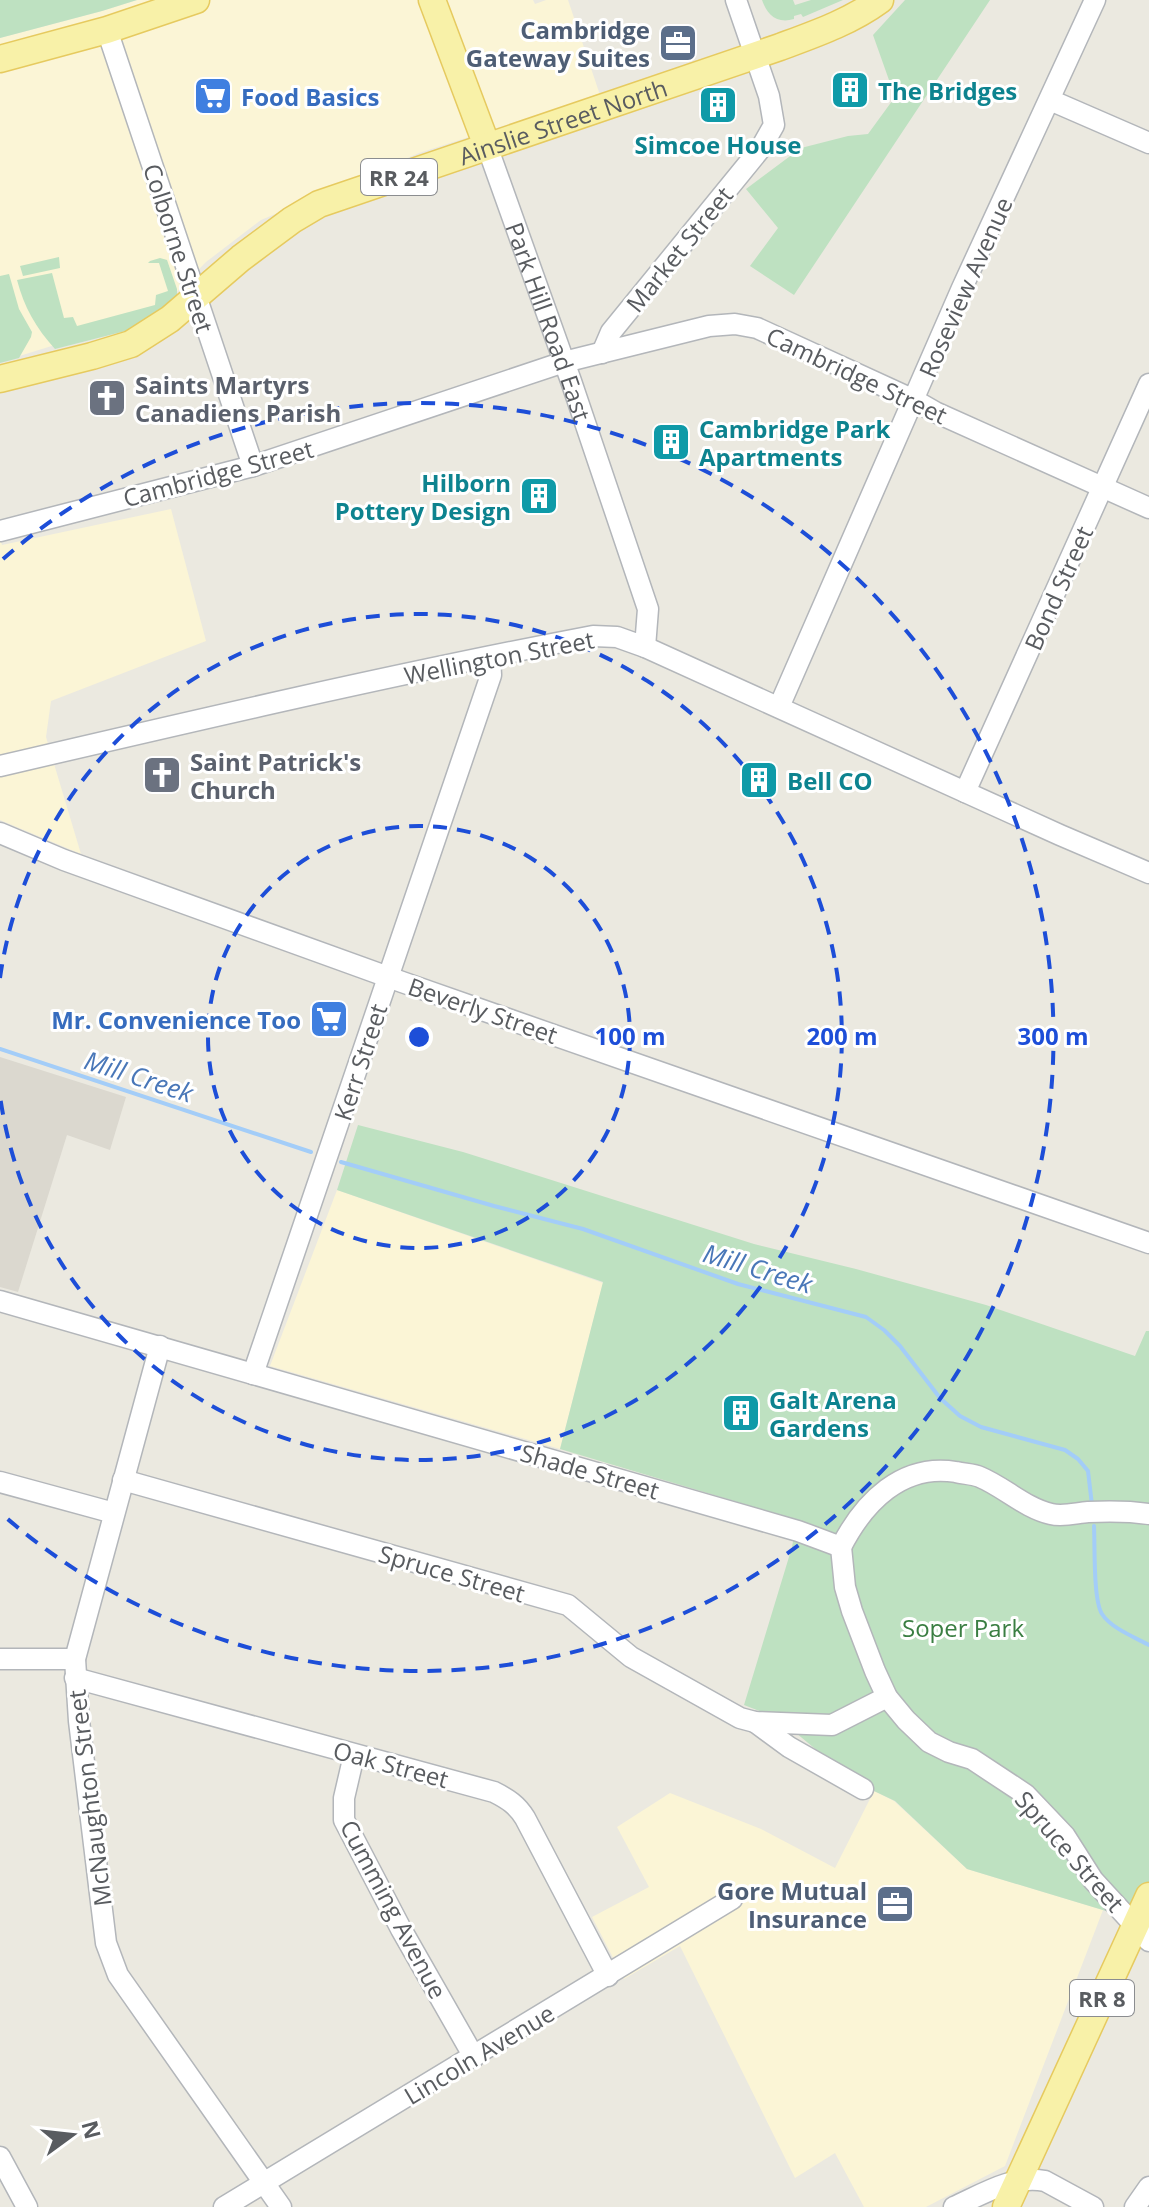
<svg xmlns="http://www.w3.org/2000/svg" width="1149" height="2207" font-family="'Open Sans',sans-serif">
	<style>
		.commercial { fill: #fbf5d6 }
		.education { fill: #dbd8cf }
		.green { fill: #bee1c1 }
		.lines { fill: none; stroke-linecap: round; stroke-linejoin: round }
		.stream { stroke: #a3cdf8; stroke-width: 4 }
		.minor-casing { stroke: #b3b6ba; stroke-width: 23 }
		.major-casing { stroke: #e6ca5f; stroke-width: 29 }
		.minor { stroke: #fff; stroke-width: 20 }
		.major { stroke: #f8f1a8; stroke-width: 26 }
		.ring { fill: none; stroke: #1d4ed8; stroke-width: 4; stroke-dasharray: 14 10 }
		.labels { text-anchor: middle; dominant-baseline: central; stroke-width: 6; stroke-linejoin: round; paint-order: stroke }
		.shield { fill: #fff; stroke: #8b8d90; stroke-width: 2 }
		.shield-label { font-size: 22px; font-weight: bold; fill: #595c60 }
		.service-label { font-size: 24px; font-weight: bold; fill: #4e5e75; stroke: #fff; text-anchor: end }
		.culture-label { font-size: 24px; font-weight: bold; fill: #0d838f; stroke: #fff; text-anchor: start }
		.shop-label { font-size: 24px; font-weight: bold; fill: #366cbe; stroke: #fff; text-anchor: start }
		.street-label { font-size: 24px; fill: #595c60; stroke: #fff }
		.worship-label { font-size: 24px; font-weight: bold; fill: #5b616d; stroke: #fff; text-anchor: start }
		.park-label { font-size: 24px; fill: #3a7e42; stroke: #fff }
		.water-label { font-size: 26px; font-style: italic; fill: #4977b8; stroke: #fff }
		.centre { fill: #1d4ed8; stroke: #fff; stroke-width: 4 }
		.ring-label { font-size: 24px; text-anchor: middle; font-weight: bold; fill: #1d4ed8; stroke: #fff; stroke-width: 6; stroke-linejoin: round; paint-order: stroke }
	</style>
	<rect width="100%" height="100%" fill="#ebe9e0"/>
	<g class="commercial">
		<polygon points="137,0 533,0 535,4 546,0 568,0 600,95 419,153 261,220 206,262 155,314 0,362 0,38 102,11"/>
		<polygon points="171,509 206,641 51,701 46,737 81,854 0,820 0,539 2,545"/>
		<polygon points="337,1190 603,1283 560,1449 270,1366"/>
		<polygon points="874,1791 894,1801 967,1869 1103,1910 1005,2166 926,2207 864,2207 835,2153 795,2178 680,1946 624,1979 592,1917 649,1887 617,1827 670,1793 761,1829 835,1868"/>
	</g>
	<polygon class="education" points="0,1057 126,1097 110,1150 67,1135 18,1292 0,1287"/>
	<g class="green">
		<polygon points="0,0 137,0 102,11 0,38"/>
		<path d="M762 0H793L795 5 811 0H843L803 17 801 14 794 16V19C777 24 767 15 762 0Z"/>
		<polygon points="905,0 990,0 794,295 750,266 778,228 746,189 801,148 848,136 868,134 895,97 873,35"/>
		<polygon points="59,257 60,268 23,276 20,266"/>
		<path d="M160 258 167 260 177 289V298L137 328 55 349C36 328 24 307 17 280L52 273 64 318 73 317 77 326 155 305 156 295 168 291 159 263H148L150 261Z"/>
		<polygon points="9,274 19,309 32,332 31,337 19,358 0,363 0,276"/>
		<polygon points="358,1125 463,1152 754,1244 856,1269 986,1305 1135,1356 1146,1331 1149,1331 1149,1927 1139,1921 967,1869 895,1801 855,1782 778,1718 744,1705 792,1547 797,1520 560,1449 603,1282 337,1190"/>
	</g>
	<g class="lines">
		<g class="stream">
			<polyline points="0,1049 311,1152"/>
			<polyline points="341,1162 494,1206 583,1229 738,1284 866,1317 884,1330 900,1346 940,1398 960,1416 981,1427 1065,1450 1078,1459 1088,1471 1092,1505"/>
			<path d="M1094 1526C1095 1545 1093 1600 1102 1614 1111 1628 1134 1637 1149 1645"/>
		</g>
		<defs>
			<g id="minor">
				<polyline points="107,30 253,466"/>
				<polyline points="1050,100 1149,143"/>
				<path id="s1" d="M487 146 571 381 648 609 645 647"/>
				<polyline points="602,353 611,332 761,148 774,125 769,96 736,0"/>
				<polyline points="0,531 253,466 564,362 709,326 735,324 757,328 914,400 935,412 1149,508"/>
				<polyline points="779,707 962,288 1095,0"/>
				<path d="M0 766C197 720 394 674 593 636L617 637 645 647 1060 835 1149 873"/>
				<polyline points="965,792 1149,384"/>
				<polyline points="0,833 64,860 402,982 1149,1243"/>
				<polyline points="0,1301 798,1531 841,1547"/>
				<polyline points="160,1346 75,1659 79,1721 106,1943 118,1975 281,2207"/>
				<polyline points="253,1374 491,675 490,657"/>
				<polyline points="123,1480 568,1605 631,1657 740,1718 755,1722 832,1725 887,1697"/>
				<polyline points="0,1482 114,1513"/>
				<polyline points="841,1547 845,1587 852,1611 875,1671 887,1697 906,1720 929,1742 949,1752 972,1759 1025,1794 1065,1836 1093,1880 1149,1941"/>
				<path d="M841 1547C864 1502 902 1463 956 1472 964 1474 973 1474 980 1477 1004 1487 1025 1508 1051 1514 1063 1517 1076 1513 1088 1512 1108 1511 1129 1511 1149 1514"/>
				<polyline points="0,1659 75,1659"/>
				<path d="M75 1678 494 1792C508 1799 517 1805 525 1818L608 1976"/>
				<polyline points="755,1722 789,1747 863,1789"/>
				<polyline points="354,1755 344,1798 344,1820 401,1929 474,2057"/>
				<polyline points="0,2157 27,2207"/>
				<polyline points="224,2207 732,1899"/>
				<path d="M954 2207C981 2195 1014 2174 1045 2181L1093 2207"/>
				<polyline points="1135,2207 1149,2187"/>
			</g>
			<g id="major">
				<polyline points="432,0 487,146"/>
				<polyline points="0,59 107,30 196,0"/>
				<path id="s2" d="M0 379 92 356 131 344 170 319 241 258 292 220 319 204 780 47C815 34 850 22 880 0"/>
				<polyline points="1006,2207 1149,1896"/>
			</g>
		</defs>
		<use href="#minor" class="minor-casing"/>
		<use href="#major" class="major-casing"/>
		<use href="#minor" class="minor"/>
		<use href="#major" class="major"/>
	</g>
	<g class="ring">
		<circle cx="419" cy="1037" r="211"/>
		<path d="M0 978A423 423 0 1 1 0 1096"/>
		<path d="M3 559A634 634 0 1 1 3 1515"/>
	</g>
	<defs>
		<symbol id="office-square" viewBox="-11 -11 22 22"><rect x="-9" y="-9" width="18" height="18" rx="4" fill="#5c6f8a" stroke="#fff"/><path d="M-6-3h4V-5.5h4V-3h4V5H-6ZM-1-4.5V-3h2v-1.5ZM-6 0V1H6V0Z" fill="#fff"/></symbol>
		<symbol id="building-square" viewBox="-11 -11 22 22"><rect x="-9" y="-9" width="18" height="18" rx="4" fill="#0f9aa8" stroke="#fff"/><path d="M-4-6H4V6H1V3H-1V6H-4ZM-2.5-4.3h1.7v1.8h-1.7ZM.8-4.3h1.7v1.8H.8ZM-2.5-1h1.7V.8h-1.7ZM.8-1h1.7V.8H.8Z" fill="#fff"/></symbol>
		<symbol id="supermarket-square" viewBox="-11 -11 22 22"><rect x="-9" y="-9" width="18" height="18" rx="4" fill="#3f7fe0" stroke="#fff"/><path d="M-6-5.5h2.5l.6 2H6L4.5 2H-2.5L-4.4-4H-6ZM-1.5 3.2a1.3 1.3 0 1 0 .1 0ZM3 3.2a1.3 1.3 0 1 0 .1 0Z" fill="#fff"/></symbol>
		<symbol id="church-square" viewBox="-11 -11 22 22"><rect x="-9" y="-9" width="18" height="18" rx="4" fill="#6b7280" stroke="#fff"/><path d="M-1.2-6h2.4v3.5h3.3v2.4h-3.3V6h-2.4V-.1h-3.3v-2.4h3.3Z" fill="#fff"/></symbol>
	</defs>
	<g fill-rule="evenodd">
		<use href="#office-square" x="656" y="21" width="44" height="44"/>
		<use href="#building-square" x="828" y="68" width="44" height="44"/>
		<use href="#supermarket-square" x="191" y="74" width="44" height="44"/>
		<use href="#building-square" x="696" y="83" width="44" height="44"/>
		<use href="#church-square" x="85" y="376" width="44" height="44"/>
		<use href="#building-square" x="649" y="420" width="44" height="44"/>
		<use href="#building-square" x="517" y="474" width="44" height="44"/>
		<use href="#church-square" x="140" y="753" width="44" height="44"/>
		<use href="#building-square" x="737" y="758" width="44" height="44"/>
		<use href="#supermarket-square" x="307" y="997" width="44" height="44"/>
		<use href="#building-square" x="719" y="1391" width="44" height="44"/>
		<use href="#office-square" x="873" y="1882" width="44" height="44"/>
	</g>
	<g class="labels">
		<g class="shield">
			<rect x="361" y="159" width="76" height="36" rx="6"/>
			<rect x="1070" y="1980" width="64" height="36" rx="6"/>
		</g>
		<g class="shield-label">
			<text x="399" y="177">RR 24</text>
			<text x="1102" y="1998">RR 8</text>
		</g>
		<g class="service-label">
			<text x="650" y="29">Cambridge<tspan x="650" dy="28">Gateway Suites</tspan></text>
			<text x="867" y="1890">Gore Mutual<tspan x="867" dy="28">Insurance</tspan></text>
		</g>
		<g class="culture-label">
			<text x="878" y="90">The Bridges</text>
			<text x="718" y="144" text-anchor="middle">Simcoe House</text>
			<text x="699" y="428">Cambridge Park<tspan x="699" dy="28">Apartments</tspan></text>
			<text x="511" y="482" text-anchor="end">Hilborn<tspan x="511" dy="28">Pottery Design</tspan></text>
			<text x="787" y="780">Bell CO</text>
			<text x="769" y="1399">Galt Arena<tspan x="769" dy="28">Gardens</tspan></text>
		</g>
		<g class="shop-label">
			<text x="241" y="96">Food Basics</text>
			<text x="301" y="1019" text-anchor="end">Mr. Convenience Too</text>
		</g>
		<g class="street-label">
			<text stroke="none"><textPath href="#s2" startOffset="628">Ainslie Street North</textPath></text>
			<text transform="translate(179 248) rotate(72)">Colborne Street</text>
			<text transform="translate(679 249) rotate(-51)">Market Street</text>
			<text transform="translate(965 287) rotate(-66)">Roseview Avenue</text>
			<text stroke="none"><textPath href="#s1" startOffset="186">Park Hill Road East</textPath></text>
			<text transform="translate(857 375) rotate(25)">Cambridge Street</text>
			<text transform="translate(218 473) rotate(-15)">Cambridge Street</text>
			<text transform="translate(1058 588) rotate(-66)">Bond Street</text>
			<text transform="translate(499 657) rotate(-11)">Wellington Street</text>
			<text transform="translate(483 1010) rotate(19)">Beverly Street</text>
			<text transform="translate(360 1062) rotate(-72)">Kerr Street</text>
			<text transform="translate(590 1471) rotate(16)">Shade Street</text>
			<text transform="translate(452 1573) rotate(16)">Spruce Street</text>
			<text transform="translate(391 1764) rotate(15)">Oak Street</text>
			<text transform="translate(89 1798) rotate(-97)">McNaughton Street</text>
			<text transform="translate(1070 1851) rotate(49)">Spruce Street</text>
			<text transform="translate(394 1909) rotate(62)">Cumming Avenue</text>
			<text transform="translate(479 2054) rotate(-31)">Lincoln Avenue</text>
		</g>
		<g class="worship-label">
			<text x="135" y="384">Saints Martyrs<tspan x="135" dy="28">Canadiens Parish</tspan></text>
			<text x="190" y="761">Saint Patrick's<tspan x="190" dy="28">Church</tspan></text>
		</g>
		<g class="park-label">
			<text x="963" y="1627">Soper Park</text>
		</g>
		<g class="water-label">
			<text transform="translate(139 1076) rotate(18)">Mill Creek</text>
			<text transform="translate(758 1268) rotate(17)">Mill Creek</text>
		</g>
	</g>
	<circle cx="419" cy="1037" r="12" class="centre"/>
	<g class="ring-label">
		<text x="630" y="1045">100 m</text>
		<text x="842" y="1045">200 m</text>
		<text x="1053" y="1045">300 m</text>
	</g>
	<g transform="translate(72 2135) rotate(75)" stroke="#ffffff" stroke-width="6" paint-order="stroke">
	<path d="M0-6L14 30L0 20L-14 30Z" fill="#595c60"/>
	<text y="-12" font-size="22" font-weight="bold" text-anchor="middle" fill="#595c60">N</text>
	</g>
</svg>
